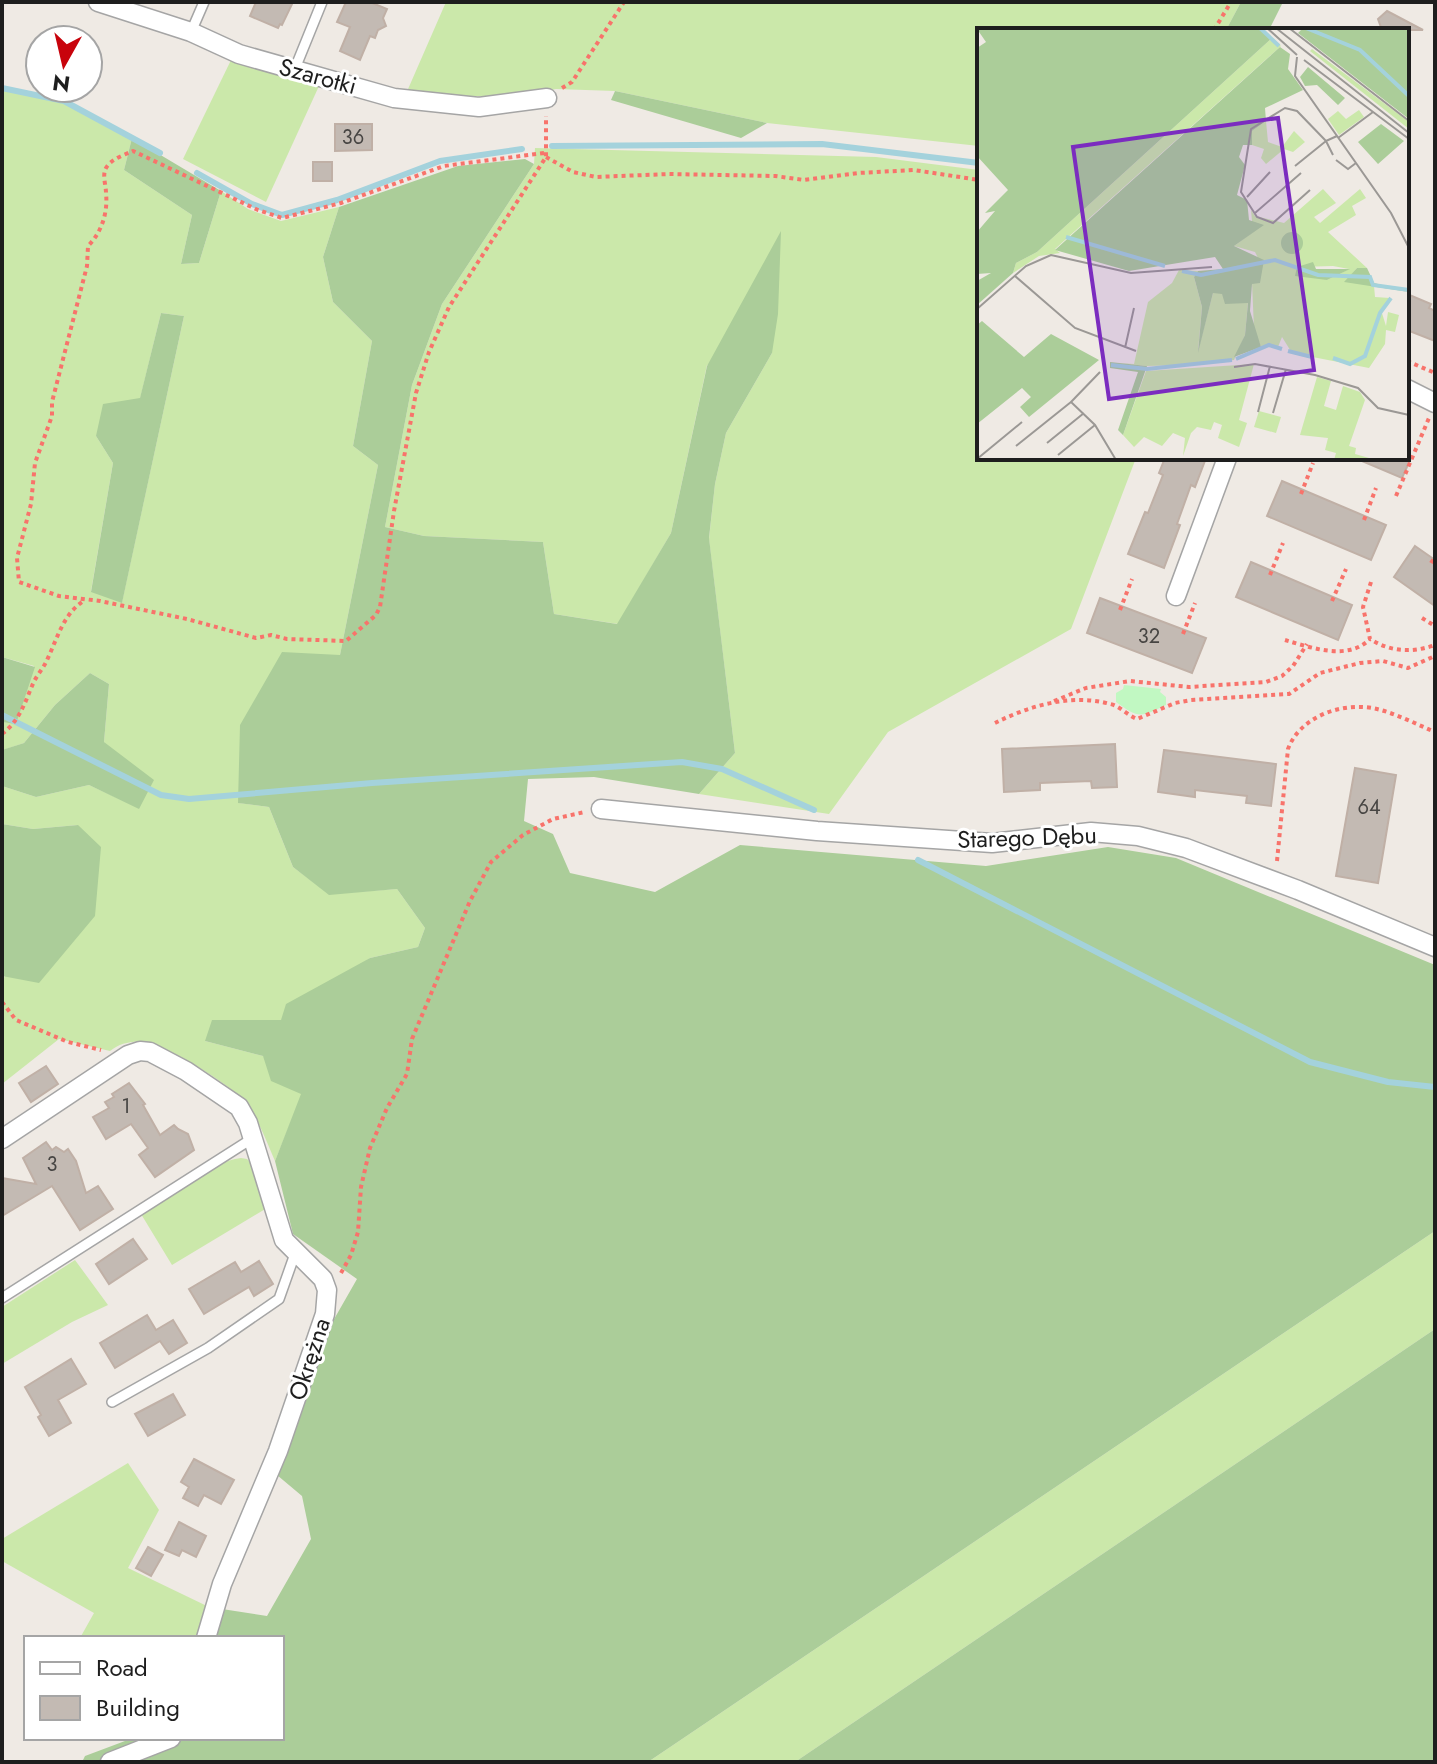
<svg xmlns="http://www.w3.org/2000/svg" width="1437" height="1764" font-family="Jost,sans-serif">
	<style>
		.grass { fill: #cbe8aa; fill-rule: evenodd }
		.forest { fill: #abcd99 }
		.park { fill: #c1f8c2 }
		.lines { fill: none; stroke-linecap: round; stroke-linejoin: round }
		.stream { stroke: #a4d2dc; stroke-width: 6 }
		.building { fill: #c3bab3; stroke: #c0b0a6; stroke-width: 2 }
		.service-casing { stroke: #a5a5a5; stroke-width: 12 }
		.minor-casing { stroke: #a5a5a5; stroke-width: 21 }
		.path { stroke: #f8736b; stroke-width: 4; stroke-dasharray: 4 4; stroke-linecap: butt }
		.service { stroke: #fff; stroke-width: 9 }
		.minor { stroke: #fff; stroke-width: 18 }
		.labels { text-anchor: middle; dominant-baseline: central; stroke-width: 6; stroke-linejoin: round; paint-order: stroke }
		.number-label { font-size: 20px; fill: #474543 }
		.street-label { font-size: 24px; fill: #1e1e1e; stroke: #fff }
		.inset-river { fill: none; stroke: #a4d2dc; stroke-width: 4 }
		.inset-road { fill: none; stroke: #9b9895; stroke-width: 2 }
		.view { fill: #7b2cbf; fill-opacity: 0.15; stroke: #7b2cbf; stroke-width: 4 }
		.inset-edge { fill: none; stroke: #1e1e1e; stroke-width: 4 }
	</style>
	<rect width="100%" height="100%" fill="#efeae4"/>
	<g class="grass">
		<polygon points="446,2 1241,2 1226,30 979,30 979,146 767,123 615,91 556,89 514,96 405,96"/>
		<polygon points="232,58 319,86 266,202 183,159"/>
		<path d="M2 89 61 101 132 138 124 170 192 215 181 264 199 263 221 191 248 209 281 221 339 207 323 257 333 302 372 341 353 446 378 465 340 655 239 803 269 807 293 867 329 894 397 889 425 928 418 947 370 958 281 1020 205 1041 263 1056 302 1094 275 1161C266 1141 259 1119 244 1101 231 1085 165 1044 144 1042 131 1041 120 1043 110 1051L59 1039 2 1084V976L4 978 78 825 33 829 2 824V786L36 797 89 785 139 808 104 742 109 684 90 673 55 705 24 743 3 750 2 753V722L16 723 34 666 2 657ZM161 313 184 316 122 602 91 591 113 463 96 436 140 399Z"/>
		<polygon points="535,148 876,157 979,170 979,458 1136,458 1071,629 888,732 829,814 699,794 735,753 709,539 715,484 726,433 772,353 707,365 671,533 618,624 554,614 543,542 424,536 385,527 412,385 442,304 534,164"/>
		<path d="M241 1158 247 1159 253 1165 267 1208 172 1265 141 1214C168 1197 209 1162 241 1158Z"/>
		<polygon points="1435,1231 1435,1329 795,1762 648,1762"/>
		<polygon points="75,1260 108,1305 72,1322 2,1364 2,1307"/>
		<polygon points="128,1463 159,1510 128,1568 209,1607 196,1638 80,1638 94,1613 2,1561 2,1539"/>
	</g>
	<g class="forest">
		<polygon points="1241,2 1283,2 1269,30 1226,30"/>
		<polygon points="615,91 767,123 741,138 611,100"/>
		<polygon points="132,138 221,191 199,263 181,264 192,215 124,170"/>
		<polygon points="525,159 534,164 442,304 412,385 385,527 424,536 543,542 554,614 617,624 671,533 707,366 781,231 778,314 772,353 726,433 715,484 709,538 735,753 699,794 594,777 528,779 524,821 553,834 570,873 655,892 740,845 986,866 1108,847 1176,858 1435,965 1435,1231 648,1762 82,1762 85,1756 133,1738 282,1738 282,1638 196,1638 209,1607 267,1616 311,1539 302,1496 277,1475 333,1321 357,1279 293,1234 275,1161 301,1094 271,1081 263,1056 205,1041 212,1020 281,1020 286,1004 370,958 418,947 425,928 397,889 329,895 293,867 269,807 238,803 240,725 282,652 340,655 378,465 353,446 372,341 333,302 323,257 339,207 458,166"/>
		<polygon points="161,313 184,316 122,603 91,592 113,463 96,436 103,404 140,398"/>
		<polygon points="2,657 35,667 16,724 2,722"/>
		<polygon points="90,673 109,684 104,742 154,780 139,809 89,785 36,797 2,786 2,750 24,743 55,705"/>
		<polygon points="2,824 33,829 78,825 101,847 95,916 39,983 2,976"/>
		<polygon points="1435,1329 1435,1762 795,1762"/>
	</g>
	<path class="park" d="M1124 685 1161 689 1160 692 1166 697V705C1141 717 1139 719 1116 702V693L1123 689Z"/>
	<g class="lines">
		<g class="stream">
			<polyline points="2,88 64,101 160,153"/>
			<polyline points="552,146 822,144 979,163"/>
			<polyline points="197,173 252,204 282,215 337,200 440,161 522,149"/>
			<polyline points="2,715 161,795 189,799 372,783 682,762 722,769 814,810"/>
			<polyline points="918,860 1310,1062 1388,1082 1435,1087"/>
		</g>
	</g>
	<g class="building">
		<polygon points="256,2 293,2 282,25 280,24 278,28 250,16"/>
		<polygon points="346,2 370,2 387,9 383,18 386,26 378,30 375,38 370,36 360,60 340,51 350,27 337,22"/>
		<polygon points="1387,11 1423,30 1382,30 1378,19"/>
		<polygon points="335,124 372,124 372,150 335,151"/>
		<rect x="313" y="162" width="19" height="19"/>
		<polygon points="1407,294 1431,304 1429,308 1435,311 1435,341 1407,330"/>
		<polygon points="1165,458 1206,458 1195,487 1191,485 1177,524 1180,525 1164,568 1128,554 1145,512 1148,513 1163,475 1159,473"/>
		<polygon points="1355,458 1411,458 1402,478"/>
		<polygon points="1282,481 1386,525 1371,560 1267,516"/>
		<polygon points="1415,546 1435,560 1435,606 1394,577"/>
		<polygon points="1251,562 1352,605 1338,640 1236,597"/>
		<polygon points="1100,598 1206,638 1192,673 1087,633"/>
		<polygon points="1115,744 1117,787 1092,788 1091,781 1040,783 1040,790 1004,792 1002,749"/>
		<polygon points="1164,750 1276,764 1271,806 1246,803 1247,796 1195,790 1195,797 1158,792"/>
		<polygon points="1355,768 1396,775 1378,883 1336,876"/>
		<polygon points="46,1066 58,1084 31,1102 19,1083"/>
		<polygon points="129,1083 145,1104 143,1105 160,1135 174,1125 178,1129 188,1134 194,1150 155,1177 139,1155 148,1148 131,1124 106,1139 93,1117 109,1108 105,1102 114,1097 112,1094"/>
		<polygon points="46,1142 52,1150 56,1147 64,1152 68,1149 76,1161 86,1193 98,1186 113,1209 80,1230 52,1186 2,1216 2,1178 36,1184 23,1158"/>
		<polygon points="133,1239 147,1259 109,1284 96,1264"/>
		<polygon points="259,1261 273,1284 254,1296 249,1287 204,1314 189,1289 235,1262 241,1272"/>
		<polygon points="147,1315 156,1330 173,1320 187,1343 169,1354 160,1341 115,1368 100,1343"/>
		<polygon points="71,1359 86,1384 58,1400 71,1423 49,1436 38,1417 41,1415 25,1387"/>
		<polygon points="173,1394 185,1415 148,1436 135,1414"/>
		<polygon points="194,1459 234,1480 221,1504 204,1495 198,1506 183,1498 189,1487 181,1482"/>
		<polygon points="179,1522 206,1536 196,1557 182,1550 179,1556 165,1550"/>
		<polygon points="148,1547 163,1555 151,1576 136,1568"/>
	</g>
	<g class="lines">
		<defs>
			<g id="service">
				<polyline points="191,32 204,2"/>
				<polyline points="294,71 322,2"/>
				<polyline points="2,1298 253,1138"/>
				<polyline points="112,1402 208,1348 279,1299 296,1251"/>
			</g>
			<g id="minor">
				<polyline points="98,2 191,32 239,54 394,98 479,107 547,98"/>
				<polyline points="1407,389 1435,403"/>
				<polyline points="1176,596 1227,458"/>
				<polyline points="601,809 817,831 992,843 1091,832 1138,836 1186,848 1298,890 1435,947"/>
				<polyline points="2,1139 128,1055 140,1051 150,1052 186,1071 239,1107 248,1123 284,1240 323,1279 327,1290 325,1314 278,1451 222,1584 206,1638"/>
				<polyline points="110,1762 171,1738"/>
			</g>
		</defs>
		<use href="#service" class="service-casing"/>
		<use href="#minor" class="minor-casing"/>
		<g class="path">
			<polyline points="1214,30 1231,2"/>
			<polyline points="562,88 572,82 624,2"/>
			<path d="M544 153 444 166 341 203 282 218 258 210 133 151C124 155 111 159 106 168 102 175 106 185 106 193 108 212 102 232 88 246L87 266 52 402V416L35 463 31 504 17 558 19 582 59 596 100 601 187 619 256 638 271 635 287 639 346 641 376 615 380 607 394 511 416 393 429 352 449 307 546 157V116"/>
			<polyline points="546,157 573,172 596,177 669,174 775,176 804,180 858,173 914,170 979,180"/>
			<polyline points="1407,361 1435,373"/>
			<polyline points="1301,494 1313,463"/>
			<polyline points="1396,496 1429,418"/>
			<polyline points="1364,520 1376,488"/>
			<polyline points="1431,563 1435,557"/>
			<polyline points="1270,575 1283,543"/>
			<path d="M1371 582 1363 607 1370 639C1390 652 1413 653 1435 645"/>
			<polyline points="1332,601 1346,569"/>
			<polyline points="1120,610 1132,579"/>
			<polyline points="1422,618 1435,626"/>
			<polyline points="1183,634 1195,603"/>
			<path d="M1285 640C1312 648 1348 661 1370 639"/>
			<polyline points="1054,701 1086,688 1130,681 1189,687 1266,682 1282,676 1293,666 1307,644"/>
			<path d="M995 723C1029 706 1071 693 1110 704 1120 706 1127 715 1137 719L1175 703 1191 700 1289 694 1320 673 1360 663 1383 661 1408 668 1435 656"/>
			<path d="M2 734C19 721 24 705 32 686 35 678 41 671 45 664 57 641 62 614 85 600"/>
			<path d="M1277 861 1288 749C1300 716 1344 701 1377 709 1397 714 1416 724 1435 732"/>
			<polyline points="2,1002 16,1020 68,1042 101,1050"/>
			<polyline points="341,1273 351,1255 358,1232 361,1187 370,1148 387,1108 407,1074 412,1039 470,901 491,862 523,835 553,819 585,812"/>
		</g>
		<use href="#service" class="service"/>
		<use href="#minor" class="minor"/>
	</g>
	<g class="labels">
		<g class="number-label">
			<text x="353" y="137">36</text>
			<text x="1149" y="636">32</text>
			<text x="1369" y="807">64</text>
			<text x="126" y="1106">1</text>
			<text x="52" y="1164">3</text>
		</g>
		<g class="street-label">
			<text transform="translate(318 76) rotate(15)">Szarotki</text>
			<text transform="translate(1027 837) rotate(-2)">Starego Dębu</text>
			<text transform="translate(309 1359) rotate(-72)">Okrężna</text>
		</g>
	</g>
	<g transform="translate(977 28)">
		<rect width="432" height="432" fill="#efeae4"/>
		<path d="M295 10 304 18 78 221 83 225 62 228 36 245 39 235 60 224ZM335 21 432 94V101L333 23ZM382 82 387 89 362 107 351 91 361 83 369 91ZM289 93 291 114 305 119 317 103 328 114 316 124 307 121 289 136 284 130 287 121 275 117V103ZM346 161 359 175 337 189 343 195 383 161 389 170 375 178 379 187 351 204 390 240H380L368 254H390L397 258 398 269 413 270 404 282 409 298 411 284 422 287 418 304 409 302 408 316 392 340 315 325 305 309 301 319H284L277 301 275 255 282 232 278 224 257 218 276 204 274 182 278 188 307 195ZM356 238 372 241 350 252 322 239ZM202 242 221 243 217 249 225 279 221 323 236 265H245L249 275 271 274 268 307 257 332 208 337 170 338 141 335 157 336 171 274 195 255ZM277 336 262 392 270 395 262 419 241 410 245 397 237 394 234 402 220 399 214 405 206 428 208 410 196 405 185 418 167 409 157 419 146 407 169 343ZM340 349 354 353 347 378 359 382 366 358 383 364 388 372 372 418 379 420 378 426 399 432H357L359 425 348 422 351 410 323 407ZM282 383 304 389 299 405 277 399Z" fill="#cbe8aa" fill-rule="evenodd"/>
		<path d="M285 0 295 10 60 224 39 235 36 245 0 277V253L14 245 0 246V204L18 183 8 185 31 162 0 128V20L9 14 0 1ZM326 0H432V91L321 5ZM303 19 313 26 311 41 326 62 288 80 289 93 275 103V117H266L262 129 268 137 260 167 270 172 272 192 287 197 257 218 287 232 283 255 275 256 273 283 284 319 257 329 268 307 271 275 248 276 245 266 236 265 221 325 225 279 217 249 221 243 246 241 238 229 152 243 78 222ZM331 39 368 70 361 77 340 57 328 58 323 49ZM404 96 427 113 401 136 381 114ZM304 215a11 11 0 1 1 22 0a11 11 0 1 1-22 0ZM336 234 339 241H373L350 252 318 248 320 239ZM380 240H390L397 255 432 264 367 254ZM5 293 47 329 74 306 122 332 52 389 43 379 54 369 45 360 0 396V297ZM133 334 170 338 146 407 141 402 161 344 133 340Z" fill="#abcd99"/>
		<path class="inset-river" d="M283 0 302 18M329 0 383 22 432 68M89 209 188 238M205 243 224 247 298 232 341 247 393 249 396 257 432 262M311 323 335 329M356 330 373 336 388 328 403 285 414 270M259 331 292 317 305 321M134 337 170 341 255 332"/>
		<path class="inset-road" d="M290 0 320 27M299 0 432 105M312 0 432 93M320 29 318 48 414 185 432 220M327 32 432 111M361 110 396 84M359 132 371 141 379 135M318 138 349 113 356 127M333 162 296 195 280 189 264 164 274 101 308 80 320 83 349 113 360 108M270 169 293 144M278 185 324 145M38 248 98 300 159 323M0 281 49 238 74 227 154 245 235 239M432 304V365M148 320 157 280M257 339 278 336 338 347 381 360 401 380 432 387M123 344 94 374 118 397 139 432M281 384 293 338M296 385 309 341M70 415 107 385M39 418 94 374M81 427 118 397M0 431 45 394"/>
		<path class="view" d="M301 90 337 342 132 371 96 119Z"/>
		<rect width="432" height="432" class="inset-edge"/>
	</g>
	<rect width="1437" height="1764" fill="none" stroke="#1e1e1e" stroke-width="8"/>
	<rect x="24" y="1636" width="260" height="104" fill="#ffffff" stroke="#a5a5a5" stroke-width="2"/>
	<rect x="40" y="1662" width="40" height="12" fill="#ffffff" stroke="#a5a5a5" stroke-width="2"/>
	<text x="96" y="1676" font-size="24" fill="#1e1e1e">Road</text>
	<rect x="40" y="1696" width="40" height="24" fill="#c3bab3" stroke="#a5a5a5" stroke-width="2"/>
	<text x="96" y="1716" font-size="24" fill="#1e1e1e">Building</text>
	<g transform="translate(64 64) rotate(188)"><circle r="38" fill="#ffffff" stroke="#a5a5a5" stroke-width="2"/>
	<path d="M0-6L14 30L0 20L-14 30Z" fill="#c8030c"/>
	<text y="-12" font-size="22" font-weight="bold" text-anchor="middle" fill="#1e1e1e">N</text>
	</g>
</svg>
